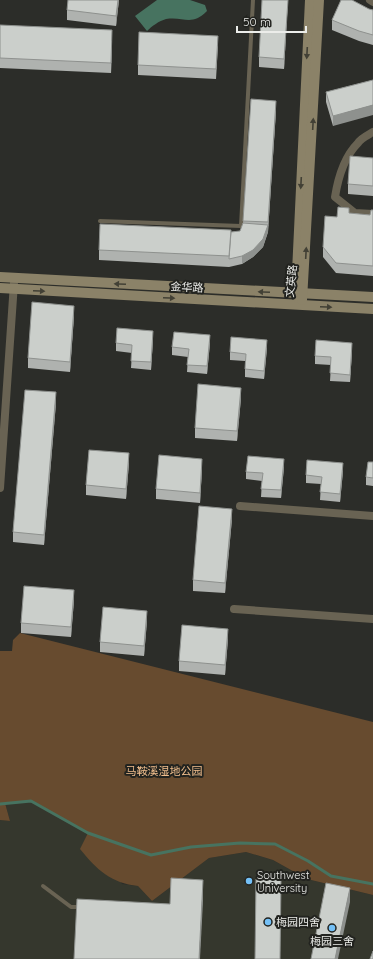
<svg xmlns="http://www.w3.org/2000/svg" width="373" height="959" font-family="Quicksand,'Noto Sans SC',sans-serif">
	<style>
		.built { fill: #35372d }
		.green { fill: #674b2f }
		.water { fill: #477360 }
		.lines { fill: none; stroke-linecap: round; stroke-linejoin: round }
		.stream { stroke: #477360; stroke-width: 3 }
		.lane { stroke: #696353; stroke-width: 4 }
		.street { stroke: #696353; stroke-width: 8 }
		.secondary { stroke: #8b8268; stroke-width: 10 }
		.wall { fill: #afb2af }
		.shaded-wall { fill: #8e918e }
		.building { fill: #cbcfcb; stroke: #8e918e }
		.oneway { fill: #424035 }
		.poi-dot { fill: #74c0f6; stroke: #22231f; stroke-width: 1.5 }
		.labels { text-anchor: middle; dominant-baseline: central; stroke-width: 4; stroke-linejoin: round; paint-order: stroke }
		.street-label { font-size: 11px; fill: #ecedea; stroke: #22231f }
		.park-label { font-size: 11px; fill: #f1be8d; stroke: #22231f }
		.poi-label { font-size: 11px; fill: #ecedea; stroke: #22231f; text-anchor: start }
	</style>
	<rect width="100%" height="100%" fill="#2c2d29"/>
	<polygon class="built" points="31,801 88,833 122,884 138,886 152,901 209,858 246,852 273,860 307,879 373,895 373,959 0,959 0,820 10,821 5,803"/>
	<path class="green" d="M20 633 373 722V895L307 879 273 860 246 852 209 858 152 901 138 886C111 883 97 870 80 849L88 833 32 801 5 803 10 821 0 820V651H12L13 640Z"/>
	<path class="water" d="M157 0H190L205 5 207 11C191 27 184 16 166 19 159 21 152 26 147 31L135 16Z"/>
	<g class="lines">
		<polyline class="stream" points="0,804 31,801 88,833 151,855 191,847 240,843 275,844 308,861 331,876 373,884"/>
		<g class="lane">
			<polyline points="100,221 241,226 253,0"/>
			<polyline points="43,886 71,907 80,907"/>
		</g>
		<g class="street">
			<polyline points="370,0 373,2"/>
			<path d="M373 132C368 135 361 138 358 143 344 157 338 178 335 197L355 213 373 214"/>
			<polyline points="0,488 14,283"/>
			<polyline points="240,506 373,516"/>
			<polyline points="234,609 373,619"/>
		</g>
		<g class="secondary">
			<polyline points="0,277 373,297"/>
			<polyline points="0,288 373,309"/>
			<polyline points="298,298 296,293 310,0"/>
			<polyline points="302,300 319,0"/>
		</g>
	</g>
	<g class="wall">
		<polygon points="119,0 116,26 67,20 67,10"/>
		<polygon points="288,0 284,69 259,67 259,57"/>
		<polygon points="369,9 373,10 373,45 359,41 332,30 332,20"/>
		<polygon points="0,25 112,41 111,73 0,68"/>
		<polygon points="218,46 216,79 138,75 138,65"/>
		<polygon points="373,80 333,126 326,102 326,92"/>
		<polygon points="251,99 276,111 268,232 263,247 253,257 242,264 229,267 99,260 99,250 240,231 243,223"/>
		<polygon points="373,158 373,196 348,194 348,184"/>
		<polygon points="373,210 373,276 336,273 323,257 323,247 337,217 349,213 370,215"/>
		<polygon points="74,316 70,372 28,368 28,358"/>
		<polygon points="153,339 151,370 131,368 132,353 116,351 116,343"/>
		<polygon points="210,343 207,374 187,372 188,357 172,355 172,347"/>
		<polygon points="267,348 264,379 245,377 245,361 230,360 230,352"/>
		<polygon points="352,351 350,382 330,381 331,365 315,364 315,356"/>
		<polygon points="241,398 237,441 195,438 195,428"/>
		<polygon points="56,403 44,545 13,542 13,532"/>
		<polygon points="373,462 373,486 366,485 366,477"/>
		<polygon points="129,463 126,499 86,495 86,485"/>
		<polygon points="284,467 281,498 261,497 262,481 246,479 246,472"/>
		<polygon points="202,469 200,503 156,499 156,489"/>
		<polygon points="343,471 340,502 320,500 321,484 306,483 306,475"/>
		<polygon points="232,519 225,593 193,591 193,580"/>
		<polygon points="74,600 71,637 21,633 21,623"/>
		<polygon points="147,621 144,656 100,652 100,642"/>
		<polygon points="228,639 225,675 179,671 179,661"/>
	</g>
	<g class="shaded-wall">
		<polygon points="118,0 119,0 116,26 116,16"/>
		<polygon points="288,0 284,69 284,59"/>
		<polygon points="112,30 112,41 111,73 111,63"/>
		<polygon points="276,101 276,111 268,232 268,222"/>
		<polygon points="373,105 373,115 333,126 333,116"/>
		<polygon points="268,225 268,232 263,247 253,257 242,264 242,256"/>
		<polygon points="74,306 74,316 70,372 70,362"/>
		<polygon points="153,331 153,339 151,370 151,362"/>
		<polygon points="210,335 210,343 207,374 207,366"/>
		<polygon points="267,340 267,348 264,379 264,371"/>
		<polygon points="352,343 352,351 350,382 350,375"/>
		<polygon points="241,388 241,398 237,441 237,431"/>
		<polygon points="56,392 56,403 44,545 44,535"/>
		<polygon points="129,453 129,463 126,499 126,489"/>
		<polygon points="202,459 202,469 200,503 200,493"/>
		<polygon points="284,459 284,467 281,498 281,490"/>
		<polygon points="343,463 343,471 340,502 340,494"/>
		<polygon points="232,509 232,519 225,593 225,583"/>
		<polygon points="74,590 74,600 71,637 71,627"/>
		<polygon points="147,611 147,621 144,656 144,646"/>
		<polygon points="228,629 228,639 225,675 225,665"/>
		<polygon points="203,880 203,901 200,959 199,959"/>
		<polygon points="350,888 350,902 338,959 335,959"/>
	</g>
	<g class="building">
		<polygon points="68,0 118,0 116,16 67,10"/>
		<polygon points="262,0 288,0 284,59 259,57"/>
		<polygon points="341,0 352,0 369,9 373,10 373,35 359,31 332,20"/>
		<polygon points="0,25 112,30 111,63 0,58"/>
		<polygon points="139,32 218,36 216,69 138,65"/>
		<polygon points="373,80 373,105 333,116 326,92"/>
		<polygon points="251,99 276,101 268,222 243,221"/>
		<polygon points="350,156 373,158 373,186 348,184"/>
		<polygon points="338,207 349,208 349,213 370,215 371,210 373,210 373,266 336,263 323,247 325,216 337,217"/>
		<polygon points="243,223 268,225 263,239 253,250 242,256 229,259 231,232 240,231"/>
		<polygon points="100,224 231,230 229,256 99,250"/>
		<polygon points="32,302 74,306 70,362 28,358"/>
		<polygon points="117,328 153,331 151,362 131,361 132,345 116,343"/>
		<polygon points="174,332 210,335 207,366 187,365 189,349 172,347"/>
		<polygon points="231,337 267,340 264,371 245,369 246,354 230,352"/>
		<polygon points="316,340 352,343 350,375 330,373 331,357 315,356"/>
		<polygon points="198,384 241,388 237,431 195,428"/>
		<polygon points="25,390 56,392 44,535 13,532"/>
		<polygon points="89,450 129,453 126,489 86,485"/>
		<polygon points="159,455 202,459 200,493 156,489"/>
		<polygon points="248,456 284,459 281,490 261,489 263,473 246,472"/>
		<polygon points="307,460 343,463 340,494 320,492 322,477 306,475"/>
		<polygon points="368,462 373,462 373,478 366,477"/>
		<polygon points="199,506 232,509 225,583 193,580"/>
		<polygon points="24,586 74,590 71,627 21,623"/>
		<polygon points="103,607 147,611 144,646 100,642"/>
		<polygon points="182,625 228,629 225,665 179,661"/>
		<polygon points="171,878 203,880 199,959 74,959 77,899 170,904"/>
		<polygon points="256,879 281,880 280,959 255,959"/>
		<polygon points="326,883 350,888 335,959 311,959"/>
		<polygon points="373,951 373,959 370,959"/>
	</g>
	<defs><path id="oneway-solid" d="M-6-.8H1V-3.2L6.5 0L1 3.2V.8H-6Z"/></defs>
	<g class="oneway">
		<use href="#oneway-solid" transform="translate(307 53) rotate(93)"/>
		<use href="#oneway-solid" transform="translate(313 124) rotate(-87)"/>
		<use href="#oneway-solid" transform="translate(301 183) rotate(93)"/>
		<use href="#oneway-solid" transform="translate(306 253) rotate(-87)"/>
		<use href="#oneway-solid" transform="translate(120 284) rotate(-177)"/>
		<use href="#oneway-solid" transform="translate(39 291) rotate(3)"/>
		<use href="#oneway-solid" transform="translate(264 292) rotate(-177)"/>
		<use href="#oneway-solid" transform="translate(169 298) rotate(3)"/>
		<use href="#oneway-solid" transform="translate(326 307) rotate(3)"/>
	</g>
	<g class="poi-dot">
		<circle cx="249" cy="881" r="4"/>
		<circle cx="268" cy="922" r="4"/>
		<circle cx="332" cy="928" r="4"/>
	</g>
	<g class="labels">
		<g class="street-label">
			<text transform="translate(291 281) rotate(-84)">文英路</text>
			<text transform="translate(187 287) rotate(3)">金华路</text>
		</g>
		<g class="park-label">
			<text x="164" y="771">马鞍溪湿地公园</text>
		</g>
		<g class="poi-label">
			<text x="257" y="875">Southwest<tspan x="257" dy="13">University</tspan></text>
			<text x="276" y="922">梅园四舍</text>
			<text x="332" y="941" text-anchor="middle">梅园三舍</text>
		</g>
	</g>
	<path d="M237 26v6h69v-6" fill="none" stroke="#ecedea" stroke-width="2"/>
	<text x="243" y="26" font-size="12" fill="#ecedea" stroke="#22231f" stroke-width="3" paint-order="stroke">50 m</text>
</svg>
